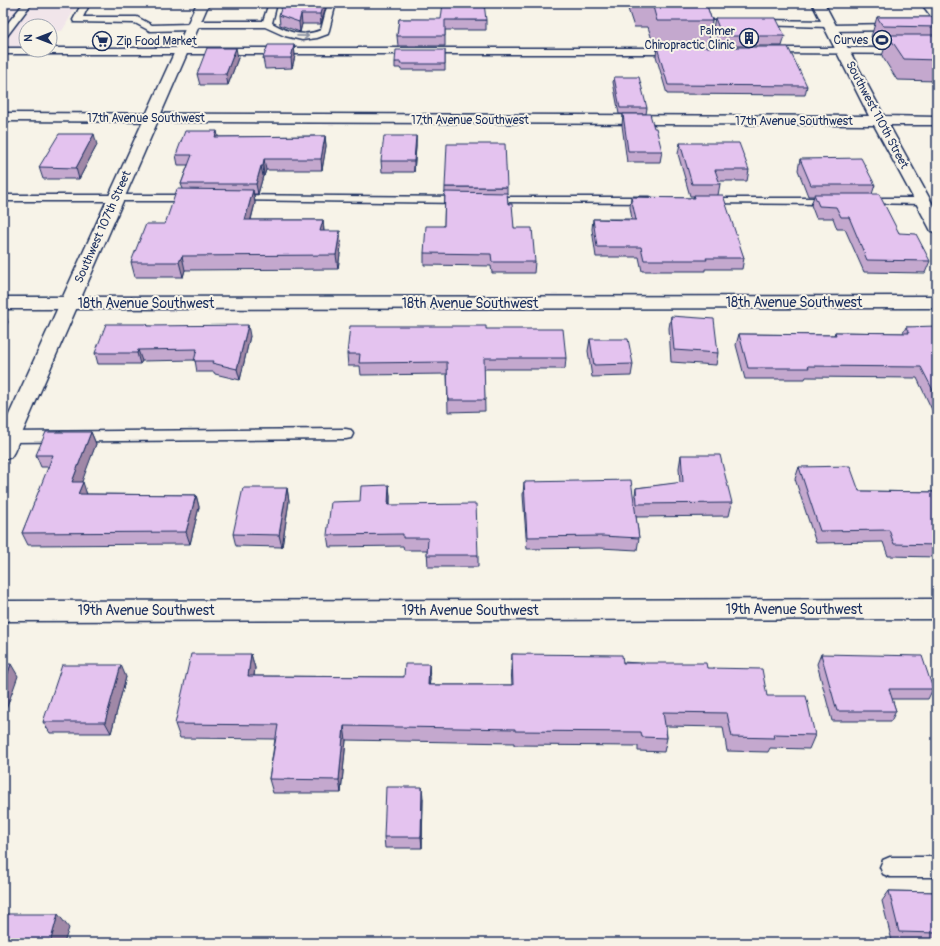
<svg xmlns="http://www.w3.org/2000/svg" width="940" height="946" font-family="Pangolin,sans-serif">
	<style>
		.built { fill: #f1e5ea }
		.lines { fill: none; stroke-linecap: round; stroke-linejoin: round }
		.service-casing { stroke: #1b2f5e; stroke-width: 3 }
		.minor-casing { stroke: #1b2f5e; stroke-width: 3 }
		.tertiary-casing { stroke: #1b2f5e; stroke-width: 3 }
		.service { fill: #f7f3e8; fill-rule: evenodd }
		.minor { fill: #f7f3e8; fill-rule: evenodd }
		.tertiary { fill: #f7f3e8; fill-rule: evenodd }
		.wall { fill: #c4a8ce; stroke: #1b2f5e }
		.shaded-wall { fill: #a088a7; stroke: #1b2f5e }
		.building { fill: #e4c3ef; stroke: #1b2f5e }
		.oneway { stroke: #8991a3 }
		.labels { text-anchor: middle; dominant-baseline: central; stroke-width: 4; stroke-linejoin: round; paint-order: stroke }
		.far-poi-label { font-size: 12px; fill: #1b2f5e; stroke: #f7f3e8; text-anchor: end }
		.far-street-label { font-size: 12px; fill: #1b2f5e; stroke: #f7f3e8 }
		.street-label { font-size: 14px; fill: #1b2f5e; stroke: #f7f3e8 }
	</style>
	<rect width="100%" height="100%" fill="#f7f3e8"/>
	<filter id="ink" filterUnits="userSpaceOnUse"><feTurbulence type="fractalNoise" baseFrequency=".025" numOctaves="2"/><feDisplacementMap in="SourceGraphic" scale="8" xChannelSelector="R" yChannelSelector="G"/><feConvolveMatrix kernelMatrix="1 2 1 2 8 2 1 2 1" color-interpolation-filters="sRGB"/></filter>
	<g filter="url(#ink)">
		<polygon class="built" points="3,6 76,7 62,31 55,31 50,39 50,26 26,26 26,49 3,49"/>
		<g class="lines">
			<defs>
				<g id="service">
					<polygon points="24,3 32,3 7,36 3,36 3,29"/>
					<path d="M82 3H90L83 17H137L152 25 190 24 191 22 194 21H263L269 3H277L272 23C288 32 302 38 321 30L328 3H336L328 34 317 38 302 40 285 36 265 27H196L195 29 192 30 150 31 135 23 74 22 73 20Z"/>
					<polygon points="921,3 929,3 937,12 937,21 934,20"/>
					<polygon points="706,20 735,20 739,23 735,26 711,26 720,51 718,53 715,54 710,51 702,23"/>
					<polygon points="759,20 829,21 832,22 832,25 894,24 898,27 894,30 831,31 828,30 828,27 756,25 755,23 756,21"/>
					<polygon points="3,48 26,48 26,50 50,50 50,48 676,48 681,51 676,54 3,54"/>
					<polygon points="770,48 937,48 937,54 767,53 765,51"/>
					<polygon points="3,195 194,195 200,198 194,201 3,201"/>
					<polygon points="234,195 464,197 470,200 464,203 230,200 228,198"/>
					<polygon points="488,197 650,197 656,200 650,203 484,202 482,200 484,198"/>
					<polygon points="704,198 832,198 838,201 832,204 700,203 698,201 700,199"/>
					<polygon points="862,198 923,198 929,201 923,204 858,203 856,201 858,199"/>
					<polygon points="346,429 351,430 353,434 351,438 346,439 10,442 5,441 3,437 5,433 10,432"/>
					<polygon points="890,857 937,857 937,877 890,877 883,874 880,867 883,860"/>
				</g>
				<g id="minor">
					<polygon points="812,3 824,3 884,116 937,117 937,125 889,125 937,212 937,232 931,231 929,227 874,125 3,121 3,113 869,116"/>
					<polygon points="937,296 937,308 3,309 3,297"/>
					<polygon points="937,599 937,619 3,621 3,601"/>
				</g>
				<polygon id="tertiary" points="197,3 209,3 14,452 11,457 3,460 3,428"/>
			</defs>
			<use href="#service" class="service-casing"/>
			<use href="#minor" class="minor-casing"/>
			<use href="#tertiary" class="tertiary-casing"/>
			<use href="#service" class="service"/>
			<use href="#minor" class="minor"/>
			<use href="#tertiary" class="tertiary"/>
		</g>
		<g class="wall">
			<polygon points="327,3 321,24 302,24 300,32 280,25 279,15"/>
			<polygon points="626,3 706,3 712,21 708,46 654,46 648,27 634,27"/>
			<polygon points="877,17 937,17 937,81 897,80 882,56 885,47 877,46 871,37"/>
			<polygon points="715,18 785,36 782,46 720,46 713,28"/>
			<polygon points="399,19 486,20 486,30 445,30 445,46 398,46 397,36"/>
			<polygon points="294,45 295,56 292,68 265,69 263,58"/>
			<polygon points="657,47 807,86 805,95 667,94 656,56"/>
			<polygon points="445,50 445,70 401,70 400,68 395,68 395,62"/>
			<polygon points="238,58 228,85 200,85 197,74"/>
			<polygon points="614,77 647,108 646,114 619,114 613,82"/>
			<polygon points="623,114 662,151 660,162 627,162 622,125"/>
			<polygon points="325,136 326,146 322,170 266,170 264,176 263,176 258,194 254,194 255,203 251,220 323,220 324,231 341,246 338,269 185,270 183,277 135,277 131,262 165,224 183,189 181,184 188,165 178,165 176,155 218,137"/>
			<polygon points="416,136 416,147 414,172 382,172 381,161"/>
			<polygon points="680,143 749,170 747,181 719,181 720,184 718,195 744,258 742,269 705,269 705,271 642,271 639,257 596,257 592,229 593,219 632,219 630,207 631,197 693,198 694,196 690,196 678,154"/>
			<polygon points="97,145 79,179 43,179 39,167"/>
			<polygon points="800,159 875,185 872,194 899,233 930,261 925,273 864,272 845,229 837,229 833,218 816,218 811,205 814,196 808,196 798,170"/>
			<polygon points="445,187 507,187 507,193 508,204 514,228 535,262 534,273 492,273 491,266 424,265 424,253 444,226"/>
			<polygon points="671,316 718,353 716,365 671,362 669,328"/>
			<polygon points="147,324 148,326 250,336 240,380 215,374 214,372 197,372 195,360 142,361 140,364 98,364 95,353"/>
			<polygon points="906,327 937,329 937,414 934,414 917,378 806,377 805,379 745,379 736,345 739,334 834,335 835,332 903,333"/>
			<polygon points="486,329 566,358 565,369 484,369 485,411 448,412 447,374 361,375 360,366 348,366 347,354"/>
			<polygon points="590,339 633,364 631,376 592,377 588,351"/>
			<polygon points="91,432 96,444 81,482 87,494 196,495 199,507 190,544 28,545 22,533 49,467 41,467 36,455"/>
			<polygon points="681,455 732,503 729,516 636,517 639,538 637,550 600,548 527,549 523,495 524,482 634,501 636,488 680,483 679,468"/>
			<polygon points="799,467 859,491 937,492 937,557 888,556 883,542 816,543 795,479"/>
			<polygon points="389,485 390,497 390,505 478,555 478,567 428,567 427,550 404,550 403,546 329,547 327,535 360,501"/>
			<polygon points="287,488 289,501 282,547 236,546 233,534"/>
			<polygon points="251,654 255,668 254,676 404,677 429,664 430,679 429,685 512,685 511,668 512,654 707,668 767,696 815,735 809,749 770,748 768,752 727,751 723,727 666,726 667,738 664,752 638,751 638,746 514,745 514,743 346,740 341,793 273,793 269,779 275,739 180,738 175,724"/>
			<polygon points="821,654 933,689 928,699 892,699 896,711 891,721 832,721 817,664"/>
			<polygon points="126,677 111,733 50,733 43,722"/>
			<polygon points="423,798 422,848 385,848 384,837"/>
			<polygon points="889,891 937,892 937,943 892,941 882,901"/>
		</g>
		<g class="shaded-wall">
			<polygon points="323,3 327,3 321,24 320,14"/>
			<polygon points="301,14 302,24 300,32 299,22"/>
			<polygon points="294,45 295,56 292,68 291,58"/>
			<polygon points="236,48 238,58 228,85 226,74"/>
			<polygon points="217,131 219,141 215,137"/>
			<polygon points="94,134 97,145 79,179 76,168"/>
			<polygon points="325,136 326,146 322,170 321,159"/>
			<polygon points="416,136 416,147 414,172 414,161"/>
			<polygon points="264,159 266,170 264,176 263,166"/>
			<polygon points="261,166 263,176 258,194 256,184"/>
			<polygon points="253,190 255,203 247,234 245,220"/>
			<polygon points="323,220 324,234 320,231"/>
			<polygon points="340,231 341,246 338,269 336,255"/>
			<polygon points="182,256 185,270 183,277 179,262"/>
			<polygon points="4,310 8,322 3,333 3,311"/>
			<polygon points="248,325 250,336 240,380 237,369"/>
			<polygon points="138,350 142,361 140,364 137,353"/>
			<polygon points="91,432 96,444 77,495 72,482"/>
			<polygon points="83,482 87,495 78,494"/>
			<polygon points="389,485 390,497 389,517 388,505"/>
			<polygon points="287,488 289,501 282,547 279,535"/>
			<polygon points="196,495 199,507 190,544 186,532"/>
			<polygon points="251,654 255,668 252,690 248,676"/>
			<polygon points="11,664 18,676 3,718 3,687"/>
			<polygon points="429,664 430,679 428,699 428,685"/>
			<polygon points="121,665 126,677 111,733 105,722"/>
			<polygon points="344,726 346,740 341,793 339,780"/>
			<polygon points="422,787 423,798 422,848 421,837"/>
			<polygon points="58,914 69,928 64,943 50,943"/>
		</g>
		<g class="building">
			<polygon points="283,3 323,3 320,14 301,14 299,22 279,15"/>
			<polygon points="443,3 484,3 486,20 445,20 445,36 397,36 399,19 441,19"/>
			<polygon points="652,3 706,3 712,21 657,21"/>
			<polygon points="877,17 937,17 937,27 883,26"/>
			<polygon points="715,18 776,18 785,36 722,36"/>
			<polygon points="888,35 937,35 937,60 904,59"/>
			<polygon points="268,45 294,45 291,58 263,58"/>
			<polygon points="657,47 788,47 807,86 668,85"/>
			<polygon points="207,48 236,48 226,74 197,74"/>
			<polygon points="396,50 445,50 445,64 400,64 401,62 395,62"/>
			<polygon points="614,77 639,77 647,108 620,108"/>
			<polygon points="623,114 650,114 654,128 656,128 662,151 628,151"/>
			<polygon points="185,131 217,131 215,137 325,136 321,159 264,159 263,166 261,166 256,184 181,184 192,155 176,155"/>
			<polygon points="59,134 94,134 76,168 39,167"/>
			<polygon points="384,136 416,136 414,161 381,161"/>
			<polygon points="680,143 739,143 749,170 715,170 720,184 692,184"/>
			<polygon points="447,144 505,144 507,187 445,187"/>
			<polygon points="861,158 875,185 811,185 800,159"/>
			<polygon points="177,189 253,190 245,220 323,220 320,231 340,231 336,255 182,256 179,262 131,262 146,224 165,224"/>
			<polygon points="445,192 507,193 508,204 512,204 514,228 532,228 535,262 492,262 491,254 424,253 426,226 444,226"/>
			<polygon points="814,194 879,194 899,233 916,234 930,261 867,260 849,217 841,217 836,207 819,206"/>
			<polygon points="694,195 723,195 744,258 706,258 707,260 644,260 641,247 597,247 593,219 636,220 631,197 695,198"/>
			<polygon points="671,316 714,319 718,353 674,350"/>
			<polygon points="106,324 147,324 147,326 248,325 237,369 212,363 213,361 194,361 197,349 138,350 137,353 95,353"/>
			<polygon points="350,326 486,326 486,329 563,329 566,358 484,358 485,400 448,400 447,362 359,363 360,354 347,354"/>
			<polygon points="936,326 937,329 937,398 921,367 808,366 809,368 748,368 739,334 836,335 835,332 909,333 906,327"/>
			<polygon points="590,339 628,339 633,364 594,365"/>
			<polygon points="46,432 91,432 72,482 83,482 78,494 196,495 186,532 22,533 53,455 36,455"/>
			<polygon points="681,455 720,455 732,503 637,504 636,488 683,482"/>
			<polygon points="850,466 859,491 937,492 937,545 894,544 889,530 820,531 799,467"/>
			<polygon points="631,480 639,538 602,536 527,537 524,482"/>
			<polygon points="389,485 388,505 476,504 478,555 427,555 428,538 403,538 403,534 327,535 331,502 360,501 361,486"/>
			<polygon points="243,488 287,488 279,535 233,534"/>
			<polygon points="191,654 251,654 248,676 404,677 405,664 429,664 428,685 513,685 512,654 622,655 623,663 706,663 707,668 762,669 767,696 806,696 815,735 773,734 774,738 732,737 727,713 663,712 667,738 642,737 641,732 515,731 515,729 344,726 339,780 269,779 278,725 175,724"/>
			<polygon points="821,654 922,656 933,689 889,689 896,711 837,711"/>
			<polygon points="3,664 11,664 3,687"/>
			<polygon points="62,665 121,665 105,722 43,722"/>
			<polygon points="386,787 422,787 421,837 384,837"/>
			<polygon points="889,891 937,892 937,933 899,932"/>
			<polygon points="3,914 58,914 50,943 3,943"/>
		</g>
		<defs><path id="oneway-shaft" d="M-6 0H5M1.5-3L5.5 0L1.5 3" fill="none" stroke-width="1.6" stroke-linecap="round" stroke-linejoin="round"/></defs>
		<use class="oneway" href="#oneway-shaft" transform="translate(303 36) rotate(1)"/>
	</g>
	<defs>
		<symbol id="building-ring" viewBox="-11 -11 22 22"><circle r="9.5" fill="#f7f3e8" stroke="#1b2f5e" stroke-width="1.5"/><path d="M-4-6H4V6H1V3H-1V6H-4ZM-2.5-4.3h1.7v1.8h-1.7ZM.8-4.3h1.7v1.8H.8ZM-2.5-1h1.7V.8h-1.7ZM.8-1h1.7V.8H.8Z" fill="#1b2f5e"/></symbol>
		<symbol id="stadium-ring" viewBox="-11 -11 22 22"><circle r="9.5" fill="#f7f3e8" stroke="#1b2f5e" stroke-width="1.5"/><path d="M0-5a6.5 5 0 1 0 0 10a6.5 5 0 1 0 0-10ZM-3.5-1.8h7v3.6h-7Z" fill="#1b2f5e"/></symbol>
		<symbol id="supermarket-ring" viewBox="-11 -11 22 22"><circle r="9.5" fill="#f7f3e8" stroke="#1b2f5e" stroke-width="1.5"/><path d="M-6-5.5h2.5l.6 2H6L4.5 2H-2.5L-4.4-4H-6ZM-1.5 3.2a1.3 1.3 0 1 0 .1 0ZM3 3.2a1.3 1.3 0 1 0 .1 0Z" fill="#1b2f5e"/></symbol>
	</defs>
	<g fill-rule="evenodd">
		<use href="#building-ring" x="738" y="27" width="22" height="22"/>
		<use href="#stadium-ring" x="871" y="29" width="22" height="22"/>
		<use href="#supermarket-ring" x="91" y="30" width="22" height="22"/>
	</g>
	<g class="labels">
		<g class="far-poi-label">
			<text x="735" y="31">Palmer<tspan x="735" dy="14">Chiropractic Clinic</tspan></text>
			<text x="868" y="40">Curves</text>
			<text x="116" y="41" text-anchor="start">Zip Food Market</text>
		</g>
		<g class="far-street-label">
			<text transform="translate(877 115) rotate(62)">Southwest 110th Street</text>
			<text x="146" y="118">17th Avenue Southwest</text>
			<text x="470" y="120">17th Avenue Southwest</text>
			<text x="794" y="121">17th Avenue Southwest</text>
			<text transform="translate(103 227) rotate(-66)">Southwest 107th Street</text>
		</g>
		<g class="street-label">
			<text x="794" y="302">18th Avenue Southwest</text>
			<text x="146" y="303">18th Avenue Southwest</text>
			<text x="470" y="303">18th Avenue Southwest</text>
			<text x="794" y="609">19th Avenue Southwest</text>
			<text x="146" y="610">19th Avenue Southwest</text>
			<text x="470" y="610">19th Avenue Southwest</text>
		</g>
	</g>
	<rect width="940" height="946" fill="none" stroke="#f7f3e8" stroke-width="16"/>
	<rect x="8" y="8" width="924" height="930" fill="none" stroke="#1b2f5e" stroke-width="1.5" filter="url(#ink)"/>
	<g transform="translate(38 38) rotate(270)"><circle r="19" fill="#f7f3e8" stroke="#9fa5b1"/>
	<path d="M0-3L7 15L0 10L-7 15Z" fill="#1b2f5e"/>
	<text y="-6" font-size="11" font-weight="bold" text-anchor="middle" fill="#1b2f5e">N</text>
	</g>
</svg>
